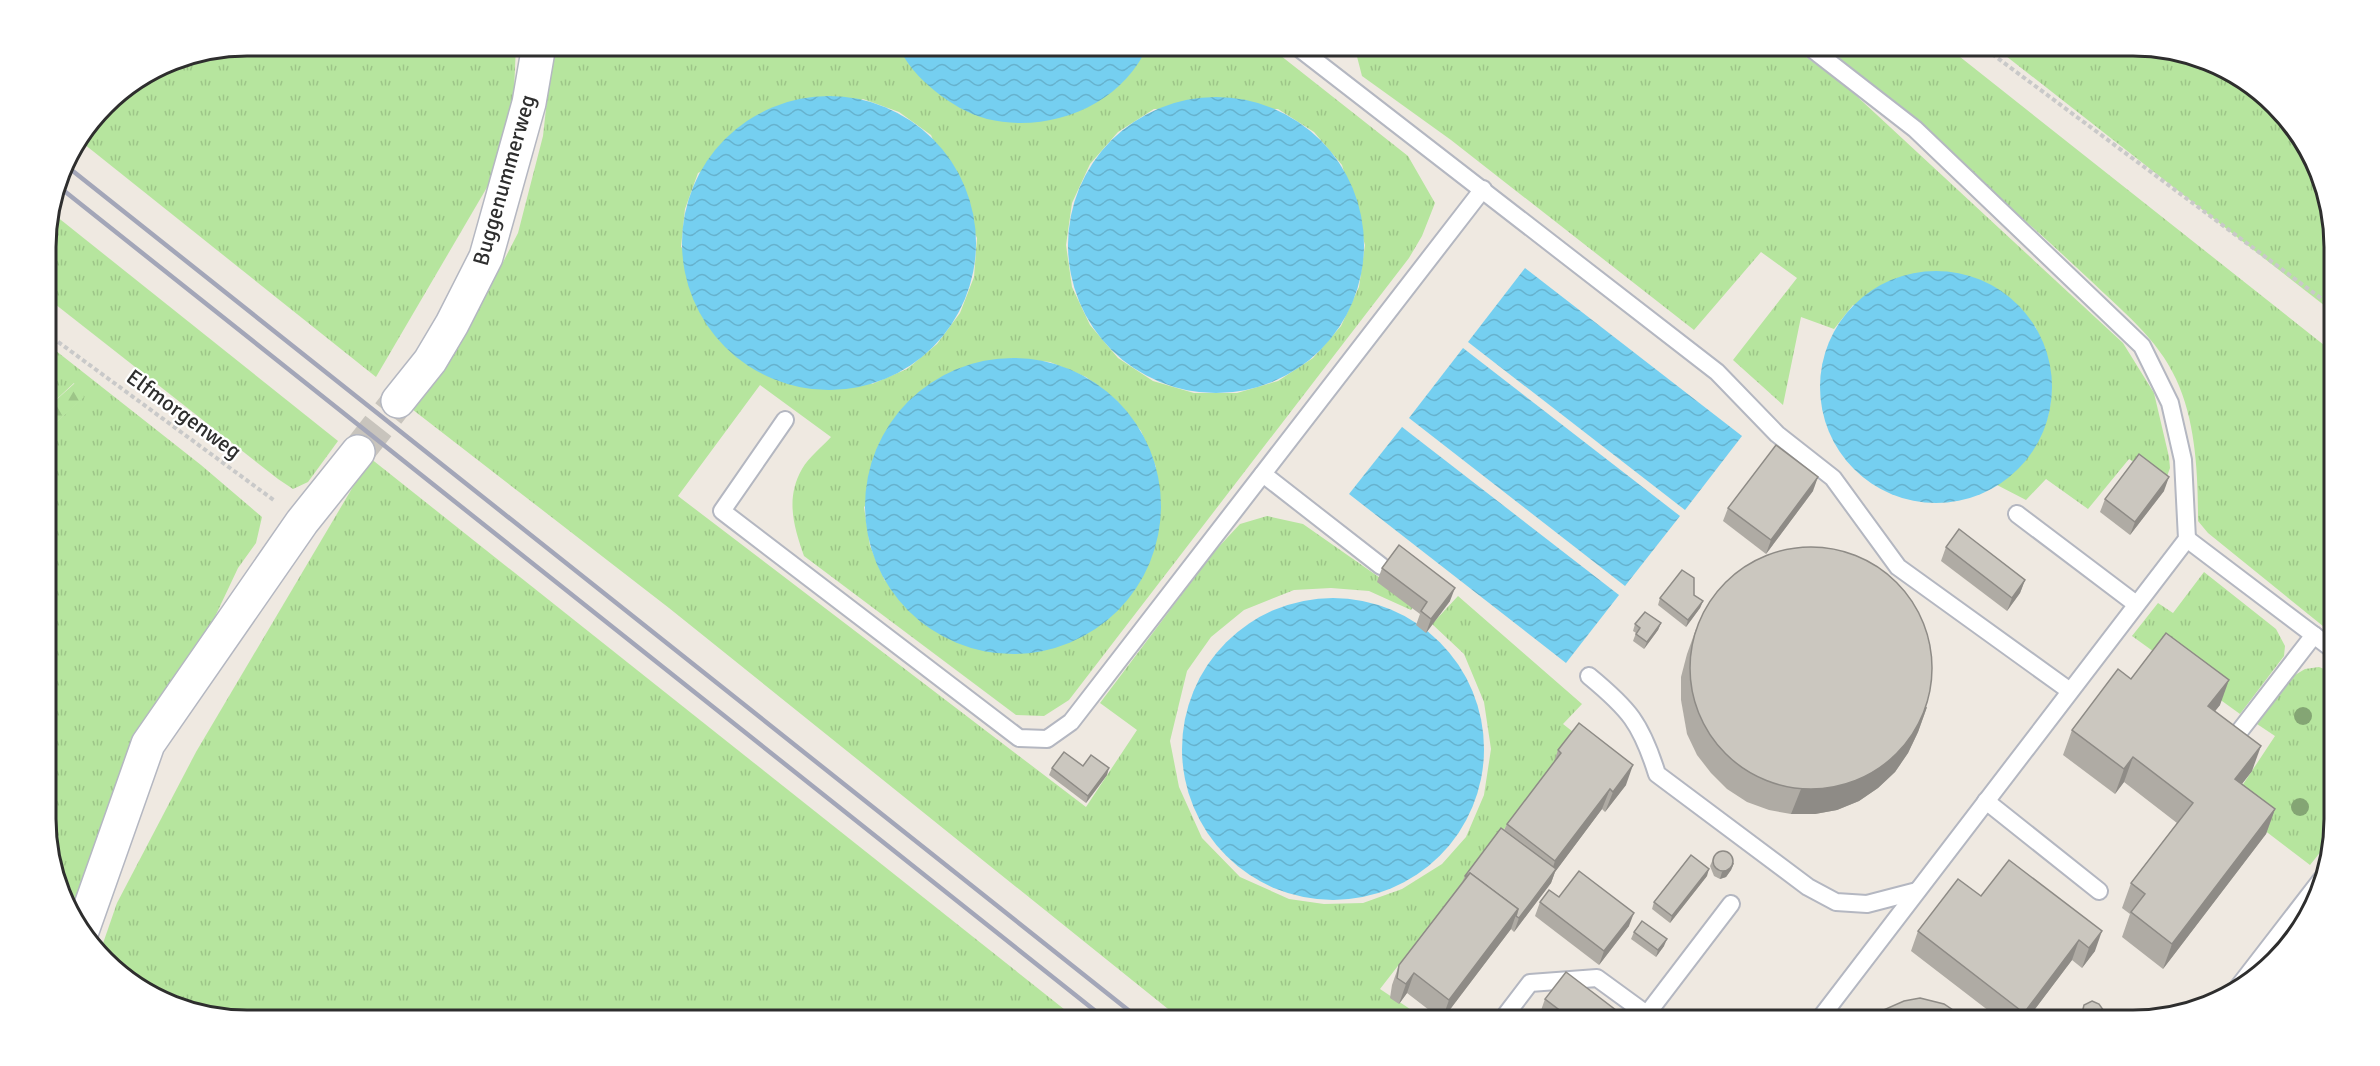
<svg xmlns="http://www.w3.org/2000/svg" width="2380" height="1066" font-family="Signika,sans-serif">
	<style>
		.grass { fill: url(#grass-tufts); fill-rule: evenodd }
		.forest { fill: url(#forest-firs) }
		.water { fill: url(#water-waves) }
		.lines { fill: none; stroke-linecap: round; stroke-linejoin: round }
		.minor-tunnel { stroke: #c8c4bd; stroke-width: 33; stroke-dasharray: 33 16; stroke-linecap: butt }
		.service-casing { stroke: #b4b7c1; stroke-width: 20 }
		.minor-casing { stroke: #b4b7c1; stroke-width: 36 }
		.path { stroke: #c9c9c9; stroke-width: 4; stroke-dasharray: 4.5 3; stroke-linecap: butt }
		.service { stroke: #fff; stroke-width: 16 }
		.minor { stroke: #fff; stroke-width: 33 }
		.rail { stroke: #a3a6b8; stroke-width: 4.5 }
		.tree { fill: #84a574 }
		.wall { fill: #afaba4 }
		.shaded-wall { fill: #8e8b86 }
		.building { fill: #cbc7bf; stroke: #8e8b86; stroke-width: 1.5 }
		.labels { text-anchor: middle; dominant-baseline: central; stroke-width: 4.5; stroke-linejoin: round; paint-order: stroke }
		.street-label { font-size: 22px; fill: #2e2e2e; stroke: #fff }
		.rim { fill: none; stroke: #2e2e2e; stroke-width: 3 }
	</style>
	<defs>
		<pattern id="grass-tufts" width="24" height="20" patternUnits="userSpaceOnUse" patternTransform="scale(1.5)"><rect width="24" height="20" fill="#b6e59e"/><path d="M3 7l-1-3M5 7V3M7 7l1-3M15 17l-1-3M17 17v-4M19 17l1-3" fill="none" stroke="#9dc588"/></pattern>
		<pattern id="forest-firs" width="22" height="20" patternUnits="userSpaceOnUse" patternTransform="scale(1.5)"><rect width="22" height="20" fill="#b6e59e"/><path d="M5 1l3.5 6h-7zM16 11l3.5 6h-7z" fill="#9dc588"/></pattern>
		<pattern id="water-waves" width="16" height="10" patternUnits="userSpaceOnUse" patternTransform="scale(1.5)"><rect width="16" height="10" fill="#75cff0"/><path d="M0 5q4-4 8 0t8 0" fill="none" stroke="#66b2ce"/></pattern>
	</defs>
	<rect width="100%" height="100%" fill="#efe9e1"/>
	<g class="grass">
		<polygon points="247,45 516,45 514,91 509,133 496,172 376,377 79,140 113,95 170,60"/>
		<path d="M553 45H898L901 52 1144 54 1148 45H1267L1408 156 1435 203 1422 236 1409 258 1069 700 1044 716 1016 715 804 556C794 527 785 499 802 469 809 457 822 447 831 437L760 385 678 496 1086 807 1137 730 1100 703 1213 553 1240 524 1267 516 1303 524 1416 603 1411 610 1369 591 1331 588 1294 590 1244 610 1211 637 1187 671 1170 741 1179 787 1202 838 1240 877 1289 899 1324 904 1363 903 1402 889 1442 864 1466 837 1484 795 1491 749 1484 702 1464 654 1432 624 1458 596 1582 704 1563 724 1577 735 1380 989 1428 1021H1183L669 608 408 406 481 305 518 233 543 136ZM863 99 899 112 931 135 977 238 974 277 960 313 937 344 907 369 872 384 681 247 685 209 698 173ZM1154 109H1278L1314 132 1342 165 1365 245 1359 287 1341 326 1313 358 1278 381 1237 393H1194L1153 381 1118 358 1090 325 1072 287 1066 245 1072 203 1090 164 1118 132ZM1012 358 1050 362 1086 377 1117 401 1141 431 1156 467 885 581 870 546 864 507Z"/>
		<path d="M1354 45H1790L1849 89 2123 343 2154 393 2169 457 2170 468 2165 482 2129 459 2088 509 2046 479 2026 500 1997 485C2054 439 2065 393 2035 326L1853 305 1834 329 1801 317 1783 405 1733 360 1797 278 1761 252 1694 330 1451 140 1362 76Z"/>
		<path d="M1819 45H1945L2334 353V635L2208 533 2198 521C2198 474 2196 422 2176 379 2158 339 2121 310 2090 280 2003 198 1910 122 1819 45Z"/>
		<polygon points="1992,45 2133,45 2210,60 2293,124 2333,221 2334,313"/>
		<polygon points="51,212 338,441 308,482 293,489 278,479 46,297 45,233"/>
		<polygon points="46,343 201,465 262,517 256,543 238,568 75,913 47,846 46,432 83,397 74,383 46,409"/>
		<polygon points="370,458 1079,1021 247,1021 170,1006 100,952 117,903 196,752"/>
		<polygon points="2204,572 2276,629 2285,646 2284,656 2240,714 2132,636 2158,603 2173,613"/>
		<polygon points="2319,667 2335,673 2335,820 2331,839 2310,865 2230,804 2275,736 2257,724 2295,675 2305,669"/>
	</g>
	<polygon class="forest" points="75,383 84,397 46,432 46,409"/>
	<g class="water">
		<path d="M898 45H1148C1122 106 1049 134 987 119 968 114 950 103 935 91 920 79 905 63 898 45Z"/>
		<circle cx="829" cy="243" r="147"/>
		<circle cx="1216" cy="245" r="148"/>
		<polygon points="1525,268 1742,436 1685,510 1468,342"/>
		<circle cx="1936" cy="387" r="116"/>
		<polygon points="1463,348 1680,516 1625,586 1409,418"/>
		<circle cx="1013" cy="506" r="148"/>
		<polygon points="1402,427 1619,595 1566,663 1349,494"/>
		<circle cx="1333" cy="749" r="151"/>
	</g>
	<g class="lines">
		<polyline class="minor-tunnel" points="358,452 398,401"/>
		<defs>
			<g id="service">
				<polyline points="1295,45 1717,372 1777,434 1833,478 1898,567 2070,691"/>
				<polyline points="1807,45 1915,129 2142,346 2170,403 2183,460 2187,539 1818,1021"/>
				<polyline points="785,420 722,511 1019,738 1047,739 1071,722 1483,189"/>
				<polyline points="1263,474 1381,566"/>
				<polyline points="2017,514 2136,604"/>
				<polyline points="2187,539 2335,651"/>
				<path d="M1589 676C1629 709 1641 723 1657 774L1808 887 1836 902 1867 904 1917 891"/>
				<polyline points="2232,741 2314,635"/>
				<polyline points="1986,801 2099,891"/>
				<polyline points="2236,990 2324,876"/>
				<polyline points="1647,1014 1731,904"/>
				<polyline points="1501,1021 1530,983 1597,978 1656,1021"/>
			</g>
			<g id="minor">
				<polyline points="398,401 430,361 452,324 486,257 529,103 539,45"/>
				<polyline points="82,931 148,744 302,522 358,452"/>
			</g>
		</defs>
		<use href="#service" class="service-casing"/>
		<use href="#minor" class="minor-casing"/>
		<g class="path">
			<polyline points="1980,45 2334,308"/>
			<polyline points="46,333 275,501"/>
		</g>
		<use href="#service" class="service"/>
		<use href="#minor" class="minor"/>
		<g class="rail">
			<polyline points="64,164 1142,1021"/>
			<polyline points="58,186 1108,1021"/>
		</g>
	</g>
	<g class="tree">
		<circle cx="2303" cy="716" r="9"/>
		<circle cx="2300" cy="807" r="9"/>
	</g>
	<g class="wall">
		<polygon points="1813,491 1766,554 1723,521 1728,508"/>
		<polygon points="2164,491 2130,535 2100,512 2105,499"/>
		<polygon points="1946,547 2025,580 2020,593 2007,611 1941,561"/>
		<polygon points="1382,568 1450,601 1426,633 1416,625 1420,614 1377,582"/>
		<polygon points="1694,595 1703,601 1700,608 1686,627 1658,605 1660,598"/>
		<polygon points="1661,623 1658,630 1644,649 1633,641 1636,633 1633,631 1635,624"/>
		<polygon points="1696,629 1927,707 1918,732 1908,753 1895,772 1878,788 1859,801 1837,810 1815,814 1791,814 1769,810 1747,802 1727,789 1711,773 1697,755 1687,734 1681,700 1681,677 1687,654"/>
		<polygon points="2131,679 2220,705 2215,711 2252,771 2242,784 2275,809 2266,834 2163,969 2122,937 2130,914 2122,908 2131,883 2177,823 2124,782 2115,794 2063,755 2072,730"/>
		<polygon points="1558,750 1626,785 1605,812 1602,809 1555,872 1551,883 1514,932 1511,929 1442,1020 1407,993 1399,1004 1390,998 1392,985 1399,965 1462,882 1465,876 1504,830 1507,824 1554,762"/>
		<polygon points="1083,766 1107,775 1086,803 1049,775 1052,768"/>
		<polygon points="1713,859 1734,863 1731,870 1726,877 1720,879 1714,876 1710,866"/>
		<polygon points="2009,860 2095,951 2082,968 2072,960 2026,1021 2002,1021 1911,951 1918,931 1981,896"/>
		<polygon points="1707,876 1670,923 1652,909 1654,902"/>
		<polygon points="1559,897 1629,926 1599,965 1535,916 1540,902"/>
		<polygon points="1634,932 1664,946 1656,957 1631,939"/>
		<polygon points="1545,999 1621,1014 1619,1021 1551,1021 1540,1013"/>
		<polygon points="2084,1005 2100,1021 2079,1021"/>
	</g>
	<g class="shaded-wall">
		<polygon points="1818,477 1813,491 1766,554 1771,540"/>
		<polygon points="2169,477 2164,491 2130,535 2135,522"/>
		<polygon points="2025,580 2020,593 2007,611 2012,598"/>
		<polygon points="1455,588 1450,601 1426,633 1431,619"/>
		<polygon points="1703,601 1700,608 1686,627 1688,620"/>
		<polygon points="1661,623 1658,630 1644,649 1647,642"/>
		<polygon points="2229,680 2220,705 2199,731 2208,706"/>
		<polygon points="1927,707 1918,732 1908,753 1895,772 1878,788 1859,801 1837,810 1815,814 1791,814 1801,789"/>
		<polygon points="2261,746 2252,771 2226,804 2235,779"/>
		<polygon points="2133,757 2124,782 2115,794 2124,769"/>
		<polygon points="1633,765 1626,785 1605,812 1613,792"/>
		<polygon points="1109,768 1107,775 1086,803 1088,796"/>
		<polygon points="1610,789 1602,809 1555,872 1551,883 1514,932 1519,918 1549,879 1555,861"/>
		<polygon points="2275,809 2266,834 2163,969 2172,944"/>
		<polygon points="1734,863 1731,870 1726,877 1720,879 1722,872"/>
		<polygon points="1709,869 1707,876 1670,923 1672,916"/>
		<polygon points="1518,909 1511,929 1442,1020 1449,1000"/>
		<polygon points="1634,913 1629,926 1599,965 1604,951"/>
		<polygon points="2102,931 2095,951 2082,968 2089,948"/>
		<polygon points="1667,939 1664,946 1656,957 1658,950"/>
		<polygon points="2079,940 2072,960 2026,1021 2021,1021 2024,1013"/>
		<polygon points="1414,973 1407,993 1399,1004 1406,984"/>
	</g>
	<g class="building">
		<polygon points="1776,445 1818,477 1771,540 1728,508"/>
		<polygon points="2139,454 2169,477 2135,522 2105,499"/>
		<polygon points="1959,529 2025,580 2012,598 1946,547"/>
		<polygon points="1399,545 1455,588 1431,619 1421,611 1427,602 1382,568"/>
		<circle cx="1811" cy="668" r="121"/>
		<polygon points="1682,570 1694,578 1694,595 1703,601 1688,620 1660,598"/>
		<polygon points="1645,612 1661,623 1647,642 1636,634 1640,628 1635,624"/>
		<polygon points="2166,633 2229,680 2208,706 2261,746 2235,779 2275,809 2172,944 2131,912 2145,894 2131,883 2193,803 2133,757 2124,769 2072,730 2118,669 2131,679"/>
		<polygon points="1579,723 1633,765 1613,792 1610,789 1555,861 1507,824 1561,753 1558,750"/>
		<polygon points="1064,752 1083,766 1091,755 1109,768 1088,796 1052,768"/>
		<polygon points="1501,828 1556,869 1519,918 1516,916 1518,909 1470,873 1466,877 1465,876"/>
		<circle cx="1723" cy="861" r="10"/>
		<polygon points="1691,855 1709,869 1672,916 1654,902"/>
		<polygon points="2009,860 2102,931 2089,948 2079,940 2024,1013 1918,931 1958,879 1981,896"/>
		<polygon points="1579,871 1634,913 1604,951 1540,902 1549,890 1559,897"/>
		<polygon points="1470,873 1518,909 1449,1000 1414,973 1406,984 1397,978 1399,965"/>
		<polygon points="1642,921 1667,939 1658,950 1634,932"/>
		<polygon points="1566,972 1621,1014 1616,1021 1574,1021 1545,999"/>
		<polygon points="1920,998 1944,1004 1965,1018 1967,1021 1872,1021 1881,1011 1904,1001"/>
		<polygon points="2092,1001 2099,1004 2104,1011 2099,1021 2088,1021 2084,1018 2082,1013 2084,1005"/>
	</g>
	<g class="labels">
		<g class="street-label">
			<text transform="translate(504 180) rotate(-74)">Buggenummerweg</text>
			<text transform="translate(184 414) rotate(36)">Elfmorgenweg</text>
		</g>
	</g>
	<path d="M0 0H2380V1066H0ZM247 56H2133A191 191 0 0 1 2324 247V819A191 191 0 0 1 2133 1010H247A191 191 0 0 1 56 819V247A191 191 0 0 1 247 56Z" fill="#fff" fill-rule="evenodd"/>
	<path class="rim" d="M247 56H2133A191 191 0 0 1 2324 247V819A191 191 0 0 1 2133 1010H247A191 191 0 0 1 56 819V247A191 191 0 0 1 247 56Z"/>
</svg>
